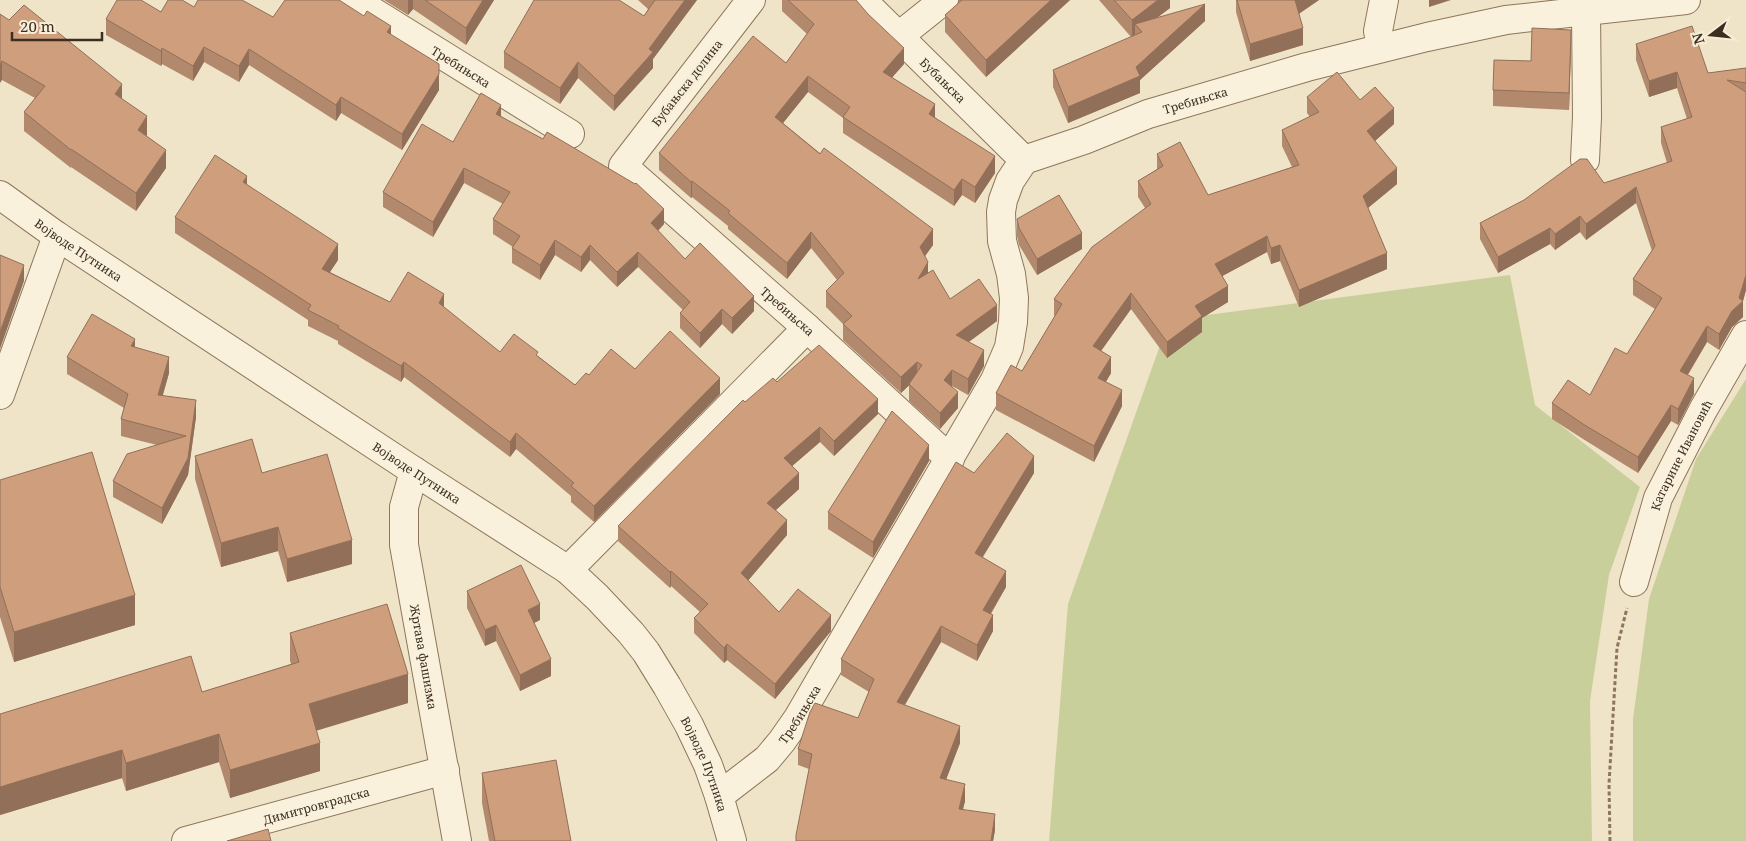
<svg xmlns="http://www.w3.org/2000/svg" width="1746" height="841" font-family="'Noto Serif',serif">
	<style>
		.green { fill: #c9cf9b }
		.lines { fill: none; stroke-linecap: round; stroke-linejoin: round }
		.minor-casing { stroke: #8d765c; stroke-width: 30 }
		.path { stroke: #8d765c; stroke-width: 3; stroke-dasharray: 4 2.5; stroke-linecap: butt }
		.minor { stroke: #faf1dc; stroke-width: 28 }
		.wall { fill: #b2896c }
		.shaded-wall { fill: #916f58 }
		.building { fill: #cf9f7d; stroke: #916f58 }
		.labels { text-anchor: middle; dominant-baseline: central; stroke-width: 5; stroke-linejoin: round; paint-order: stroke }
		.street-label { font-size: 12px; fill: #3d2e20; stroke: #f7eed8 }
	</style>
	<rect width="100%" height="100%" fill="#f0e4c8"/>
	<g class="green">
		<polygon points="1510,275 1535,405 1640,487 1609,575 1590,701 1592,841 1049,841 1068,604 1169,320"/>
		<polygon points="1746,379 1746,841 1633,841 1633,719 1649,599 1696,459"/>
	</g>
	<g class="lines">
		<defs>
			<g id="minor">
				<path id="s1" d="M354 0 570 134"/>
				<path id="s2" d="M751 0 623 166 807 328 950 459"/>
				<path id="s3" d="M862 0 1024 160"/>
				<polyline points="899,36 944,0"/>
				<polyline points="1381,48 1378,31 1384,0"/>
				<polyline points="1585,160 1587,117 1586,10"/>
				<path id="s4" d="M0 195 57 236 414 471 568 570 597 597 631 633 646 652 667 686 689 725 708 765 719 796 732 841"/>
				<polyline points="0,395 57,236"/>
				<path id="s5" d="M414 471 404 507V545L457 841"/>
				<polyline points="568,570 807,328"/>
				<path id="s6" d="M1634 582 1658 498 1703 410 1746 335"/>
				<path id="s7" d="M719 796 767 759 782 741 798 718 995 380 1009 347 1013 322 1014 298 1011 274 1002 241 1001 212 1003 200 1010 181 1024 160 1084 140 1148 114 1307 67 1427 37 1506 20 1686 0"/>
				<path id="s8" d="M186 841 445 770"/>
			</g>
		</defs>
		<use href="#minor" class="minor-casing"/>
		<polyline class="path" points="1610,841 1609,784 1617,648 1627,608"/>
		<use href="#minor" class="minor"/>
	</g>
	<g class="wall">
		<polygon points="384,0 494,0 466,45 413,9 408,15"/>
		<polygon points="638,0 697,0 653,59 653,68 614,111 578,78 560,104 504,68 504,52 644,16 648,9"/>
		<polygon points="782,0 856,0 904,64 892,77 995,173 975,203 962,195 954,206 843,133 843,118 808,92 783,123 933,245 925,256 928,272 950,299 997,321 969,342 984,366 968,395 952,386 958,408 940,429 909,401 909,385 901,393 843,340 843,324 826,307 826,291 837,280 811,248 787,279 728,229 728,226 692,197 691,198 659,170 659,153 786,63 807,34 782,11"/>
		<polygon points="959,0 1070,0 986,77 945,32 945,15 959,3"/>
		<polygon points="1099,0 1170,0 1170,8 1157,18 1205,21 1140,80 1140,93 1068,123 1053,87 1053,70 1131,37"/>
		<polygon points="1236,0 1319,0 1299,14 1303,45 1250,61 1236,12"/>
		<polygon points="194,7 273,17 391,35 439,90 402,150 341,113 336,121 249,65 239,82 204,62 193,81 162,64 161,66 106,35 106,19"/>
		<polygon points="0,14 122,99 147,135 146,136 166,168 136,211 71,167 71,168 24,131 24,112 35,98 2,80"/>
		<polygon points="1636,44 1708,73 1746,68 1746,290 1743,301 1743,317 1732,327 1719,350 1707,342 1688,375 1694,394 1678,425 1671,421 1638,473 1583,439 1552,419 1552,403 1590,395 1627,354 1655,309 1633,295 1633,279 1652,251 1636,203 1586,240 1580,232 1555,250 1550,244 1498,273 1480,239 1480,223 1667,163 1661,143 1661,127 1687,119 1677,88 1649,97 1636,60"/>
		<polygon points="1571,47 1569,110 1493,106 1493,90 1531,61"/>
		<polygon points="1307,97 1360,100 1394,124 1375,141 1397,184 1368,208 1387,269 1299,307 1280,261 1271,264 1267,252 1222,276 1228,302 1202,318 1202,332 1167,358 1131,309 1101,351 1111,373 1106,382 1122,406 1094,462 996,410 996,393 1022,371 1055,316 1054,315 1054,299 1145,208 1138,197 1138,181 1157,169 1157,154 1208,195 1292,167 1282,146 1282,130 1310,117 1307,113"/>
		<polygon points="501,116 664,224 658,231 685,259 754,311 732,334 722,324 700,348 680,328 680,313 683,310 638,267 617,287 590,260 581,272 555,255 540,280 512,263 512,248 513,247 493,234 493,219 503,204 464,183 433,237 383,207 383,192 453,142"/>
		<polygon points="247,185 338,260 330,272 390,302 444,308 500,352 538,356 575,385 589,375 635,369 720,394 594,522 571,502 571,496 516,449 510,457 404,377 401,382 338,344 338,341 308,326 308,320 175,233 175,217"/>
		<polygon points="1017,219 1082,249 1037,275 1019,245 1017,236"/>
		<polygon points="135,348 169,373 163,395 196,417 188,475 162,524 113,497 113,481 157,445 121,436 121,419 124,408 67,374 67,357"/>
		<polygon points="777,382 878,414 834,456 820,442 792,466 799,489 776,510 787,535 748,580 779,612 831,631 775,699 727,660 724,663 694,633 694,618 700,612 671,586 670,588 618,541 618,526 745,402"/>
		<polygon points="195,456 262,473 352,564 287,582 278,551 221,567 195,479"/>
		<polygon points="929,461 873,558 828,529 828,512"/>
		<polygon points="974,473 1034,473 983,557 1006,587 991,614 993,631 977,661 941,642 905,705 960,743 946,780 965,801 963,809 995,830 993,841 796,841 809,769 798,765 798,749 858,718 869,692 841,675 841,659"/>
		<polygon points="0,480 135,625 14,662 0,617"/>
		<polygon points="467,591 540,620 534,623 551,676 520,691 496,641 485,646 467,608"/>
		<polygon points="290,633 408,703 316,730 320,771 230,798 219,762 126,791 122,778 0,815 0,714 202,692 291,664 290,661"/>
		<polygon points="482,773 571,841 489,841 482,803"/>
	</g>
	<g class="shaded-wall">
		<polygon points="408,0 413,0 413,9 408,15"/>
		<polygon points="483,0 494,0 466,45 466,28"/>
		<polygon points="685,0 697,0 653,59 653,68 614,111 614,96"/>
		<polygon points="1051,0 1070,0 986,77 986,60"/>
		<polygon points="1158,0 1170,0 1170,8 1140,30 1135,24 1135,34 1132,37 1132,20"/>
		<polygon points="1295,0 1319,0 1295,16"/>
		<polygon points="1429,0 1451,0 1429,7"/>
		<polygon points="1205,4 1205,21 1140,80 1140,93 1068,123 1068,107 1136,67"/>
		<polygon points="391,26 391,41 387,32"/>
		<polygon points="1303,28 1303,45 1250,61 1250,44"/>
		<polygon points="1571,30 1571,47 1569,110 1569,93"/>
		<polygon points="204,47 204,62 193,81 193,66"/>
		<polygon points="162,48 162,64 161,66 161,51"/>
		<polygon points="904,48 904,64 883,88 883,72"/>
		<polygon points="249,49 249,65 239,82 239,66"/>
		<polygon points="2,61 2,80 0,83 0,65"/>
		<polygon points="578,62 578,78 560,104 560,88"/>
		<polygon points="1677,72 1677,88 1649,97 1649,81"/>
		<polygon points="439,74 439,90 402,150 402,134"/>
		<polygon points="808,76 808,92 775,133 775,117"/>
		<polygon points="122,84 122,103 115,94"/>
		<polygon points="341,97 341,113 336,121 336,105"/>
		<polygon points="935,104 935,121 929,114"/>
		<polygon points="501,105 501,120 496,114"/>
		<polygon points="1394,108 1394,124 1367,148 1367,131"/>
		<polygon points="147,116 147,135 138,148 138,130"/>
		<polygon points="166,150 166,168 136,211 136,193"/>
		<polygon points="995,156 995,173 975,203 975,187"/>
		<polygon points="464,168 464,183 433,237 433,222"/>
		<polygon points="1397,168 1397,184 1363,212 1363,196"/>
		<polygon points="247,176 247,192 243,182"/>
		<polygon points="962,179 962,195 954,206 954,190"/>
		<polygon points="692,181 692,197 691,198 691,182"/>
		<polygon points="1636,187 1636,203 1586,240 1586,224"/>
		<polygon points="664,209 664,224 651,238 651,223"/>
		<polygon points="1580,216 1580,232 1555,250 1555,234"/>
		<polygon points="1550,228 1550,244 1498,273 1498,257"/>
		<polygon points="933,229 933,245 920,263 920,247"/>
		<polygon points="811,232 811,248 787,279 787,263"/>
		<polygon points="1082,233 1082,249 1037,275 1037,259"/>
		<polygon points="1267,236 1267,252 1215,280 1215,264"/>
		<polygon points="555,240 555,255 540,280 540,265"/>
		<polygon points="338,244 338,260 322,284 322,269"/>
		<polygon points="590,245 590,260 581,272 581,257"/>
		<polygon points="1280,245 1280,261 1271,264 1271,248"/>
		<polygon points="638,252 638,267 617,287 617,272"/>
		<polygon points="1387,253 1387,269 1299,307 1299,290"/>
		<polygon points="928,262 928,278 918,279"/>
		<polygon points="24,265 24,281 0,349 0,332"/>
		<polygon points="1746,275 1746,290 1743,301 1743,317 1732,327 1719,350 1719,334 1739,298"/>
		<polygon points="1228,286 1228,302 1202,318 1202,332 1167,358 1167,342 1195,306"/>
		<polygon points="1131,293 1131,309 1093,362 1093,346"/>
		<polygon points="444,294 444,310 439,303"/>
		<polygon points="754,296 754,311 732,334 732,318"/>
		<polygon points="997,305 997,321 956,351 956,335"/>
		<polygon points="722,309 722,324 700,348 700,333"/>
		<polygon points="1707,326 1707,342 1680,387 1680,371"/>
		<polygon points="135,339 135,356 131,346"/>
		<polygon points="984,350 984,366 968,395 968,379"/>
		<polygon points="169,357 169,373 158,411 158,395"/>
		<polygon points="1111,357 1111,373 1098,395 1098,378"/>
		<polygon points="404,362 404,377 401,382 401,366"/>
		<polygon points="917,362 917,378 901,393 901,377"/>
		<polygon points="952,370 952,386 944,396 944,380"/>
		<polygon points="720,378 720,394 594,522 594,506"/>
		<polygon points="1694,378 1694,394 1678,425 1678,409"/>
		<polygon points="1122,390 1122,406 1094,462 1094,446"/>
		<polygon points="958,392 958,408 940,429 940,413"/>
		<polygon points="878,399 878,414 834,456 834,441"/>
		<polygon points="196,400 196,417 188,475 162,524 162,508 188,458"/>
		<polygon points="1671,405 1671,421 1638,473 1638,457"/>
		<polygon points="820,427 820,442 784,473 784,458"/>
		<polygon points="516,433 516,449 510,457 510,442"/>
		<polygon points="929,445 929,461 873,558 873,542"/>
		<polygon points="1034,456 1034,473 975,569 975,553"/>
		<polygon points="799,473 799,489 767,518 767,503"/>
		<polygon points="787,520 787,535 741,589 741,573"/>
		<polygon points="278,527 278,551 221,567 221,543"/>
		<polygon points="352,540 352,564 287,582 287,559"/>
		<polygon points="671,571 671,586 670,588 670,572"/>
		<polygon points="1006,571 1006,587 983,626 983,610"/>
		<polygon points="135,595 135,625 14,662 14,632"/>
		<polygon points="540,604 540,620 528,626 528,610"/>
		<polygon points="831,615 831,631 775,699 775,684"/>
		<polygon points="993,615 993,631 977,661 977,645"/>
		<polygon points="496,625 496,641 485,646 485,630"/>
		<polygon points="941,626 941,642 897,718 897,702"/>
		<polygon points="727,644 727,660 724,663 724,648"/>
		<polygon points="551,659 551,676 520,691 520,675"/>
		<polygon points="408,674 408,703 309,733 309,704"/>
		<polygon points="960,726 960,743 940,795 940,778"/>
		<polygon points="219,734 219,762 126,791 126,763"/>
		<polygon points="320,743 320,771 230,798 230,770"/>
		<polygon points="122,750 122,778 0,815 0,787"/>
		<polygon points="965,784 965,801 959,825 959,809"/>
		<polygon points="995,814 995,830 993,841 991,841"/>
	</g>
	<g class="building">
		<polygon points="117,0 141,0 161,12 168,0 182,0 194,7 198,0 242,0 273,17 285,0 339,0 364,16 367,11 391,26 387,32 439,64 439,74 402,134 341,97 336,105 249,49 239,66 204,47 193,66 162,48 161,51 106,19"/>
		<polygon points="425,0 483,0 466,28"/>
		<polygon points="534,0 619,0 644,16 655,0 685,0 649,49 653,52 614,96 578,62 560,88 504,52"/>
		<polygon points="788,0 856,0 868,14 904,48 883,72 935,104 929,114 995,156 975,187 962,179 954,190 843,117 850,107 808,76 775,117 820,154 824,148 933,229 920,247 928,262 918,279 933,270 950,299 979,279 997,305 956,335 984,350 968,379 952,370 944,380 958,392 940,413 909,384 922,365 917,362 901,377 843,324 852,316 826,291 844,273 811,232 787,263 728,213 730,211 692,181 691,182 659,153 753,36 786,63 814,24"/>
		<polygon points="962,0 1051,0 986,60 945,15"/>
		<polygon points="1114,0 1158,0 1132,20"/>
		<polygon points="1237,0 1295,0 1303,28 1250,44"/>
		<polygon points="1205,4 1136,67 1140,76 1068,107 1053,70 1142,32 1135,24"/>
		<polygon points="24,5 122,84 115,94 147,116 138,130 166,150 136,193 71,149 71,150 24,112 45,86 2,61 0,65 0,14 9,20"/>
		<polygon points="1692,26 1708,73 1746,68 1746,83 1727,80 1746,92 1746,275 1739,298 1743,301 1732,311 1719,334 1707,326 1680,371 1694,378 1678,409 1671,405 1638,457 1583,424 1552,403 1568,380 1590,395 1615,348 1627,354 1662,298 1633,279 1655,246 1636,187 1586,224 1580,216 1555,234 1550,228 1498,257 1480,223 1524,200 1580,159 1587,159 1604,183 1672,161 1661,127 1692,117 1677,72 1649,81 1636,44"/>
		<polygon points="1532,28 1571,30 1569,93 1493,90 1494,60 1531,61"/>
		<polygon points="1337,72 1360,100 1375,87 1394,108 1367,131 1397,168 1363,196 1387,253 1299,290 1280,245 1271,248 1267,236 1215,264 1228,286 1195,306 1202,316 1167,342 1131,293 1093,346 1111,357 1098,378 1122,390 1094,446 996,393 1011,365 1022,371 1062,304 1054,299 1092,247 1151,204 1138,181 1163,166 1157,154 1180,142 1208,195 1299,165 1282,130 1319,112 1307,97"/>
		<polygon points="481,93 501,105 496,114 543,139 547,132 635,184 636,183 664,209 651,223 685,259 700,243 754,296 732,318 722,309 700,333 680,313 690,302 638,252 617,272 590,245 581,257 555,240 540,265 512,248 520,236 493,219 510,192 464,168 433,222 383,192 422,124 453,142"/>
		<polygon points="215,155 247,176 243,182 338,244 322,269 390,302 408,272 444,294 439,303 500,352 514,334 538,352 536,355 575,385 586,373 589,375 611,349 635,369 670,331 720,378 594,506 571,486 574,483 516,433 510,442 404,362 401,366 338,328 339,326 308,310 311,305 175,217"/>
		<polygon points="1059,195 1082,233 1037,259 1019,228 1017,219"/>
		<polygon points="0,255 24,265 0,332"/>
		<polygon points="92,314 135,339 131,346 169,357 158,395 196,400 188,458 162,508 113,481 127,454 186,436 121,419 128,394 67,357"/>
		<polygon points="819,345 878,399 834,441 820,427 784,458 799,473 767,503 787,520 741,573 779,612 798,589 831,615 775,684 727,644 724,648 694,618 708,604 671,571 670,572 618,526 743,400 745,402 773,378 777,382"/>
		<polygon points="892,411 929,445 873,542 828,512"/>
		<polygon points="1007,433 1034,456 975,553 1006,571 983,610 993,615 977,645 941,626 897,702 960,726 940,778 965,784 959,809 995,814 991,841 796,841 796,835 812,754 798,749 810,712 815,703 858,718 874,679 841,659 956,462 974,473"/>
		<polygon points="252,439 262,473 327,454 352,540 287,559 278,527 221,543 195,456"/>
		<polygon points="92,452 135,595 14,632 0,587 0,480"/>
		<polygon points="521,565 540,604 528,610 551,659 520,675 496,625 485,630 467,591"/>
		<polygon points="387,604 408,674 309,704 320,743 230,770 219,734 126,763 122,750 0,787 0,714 191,656 202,692 299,662 290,633"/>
		<polygon points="556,760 571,841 495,841 482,773"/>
		<polygon points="268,829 271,841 227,841"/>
	</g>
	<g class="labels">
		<g class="street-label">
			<text stroke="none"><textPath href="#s1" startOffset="126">Требињска</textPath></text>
			<text stroke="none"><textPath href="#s3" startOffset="114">Бубањска</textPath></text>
			<text transform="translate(687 83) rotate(-52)">Бубањска долина</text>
			<text stroke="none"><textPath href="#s7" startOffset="915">Требињска</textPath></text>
			<text stroke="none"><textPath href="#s4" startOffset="96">Војводе Путника</textPath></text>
			<text stroke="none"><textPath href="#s2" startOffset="429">Требињска</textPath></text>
			<text stroke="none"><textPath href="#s6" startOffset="136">Катарине Ивановић</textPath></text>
			<text stroke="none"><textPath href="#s4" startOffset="501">Војводе Путника</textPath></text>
			<text stroke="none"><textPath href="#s5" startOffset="189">Жртава фашизма</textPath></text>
			<text stroke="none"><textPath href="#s7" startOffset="116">Требињска</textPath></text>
			<text stroke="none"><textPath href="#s4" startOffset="921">Војводе Путника</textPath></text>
			<text stroke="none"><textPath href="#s8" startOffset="135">Димитровградска</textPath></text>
		</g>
	</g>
	<g transform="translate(1711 35) rotate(254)" stroke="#f7eed8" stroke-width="4" paint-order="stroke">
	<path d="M0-4L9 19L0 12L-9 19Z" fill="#3d2e20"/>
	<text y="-8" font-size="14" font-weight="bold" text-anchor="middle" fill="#3d2e20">N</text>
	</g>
	<path d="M12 32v8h90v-8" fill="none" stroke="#3d2e20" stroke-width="2.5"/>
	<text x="20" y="32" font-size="15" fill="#3d2e20" stroke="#f7eed8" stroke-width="4" paint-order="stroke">20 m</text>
</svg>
